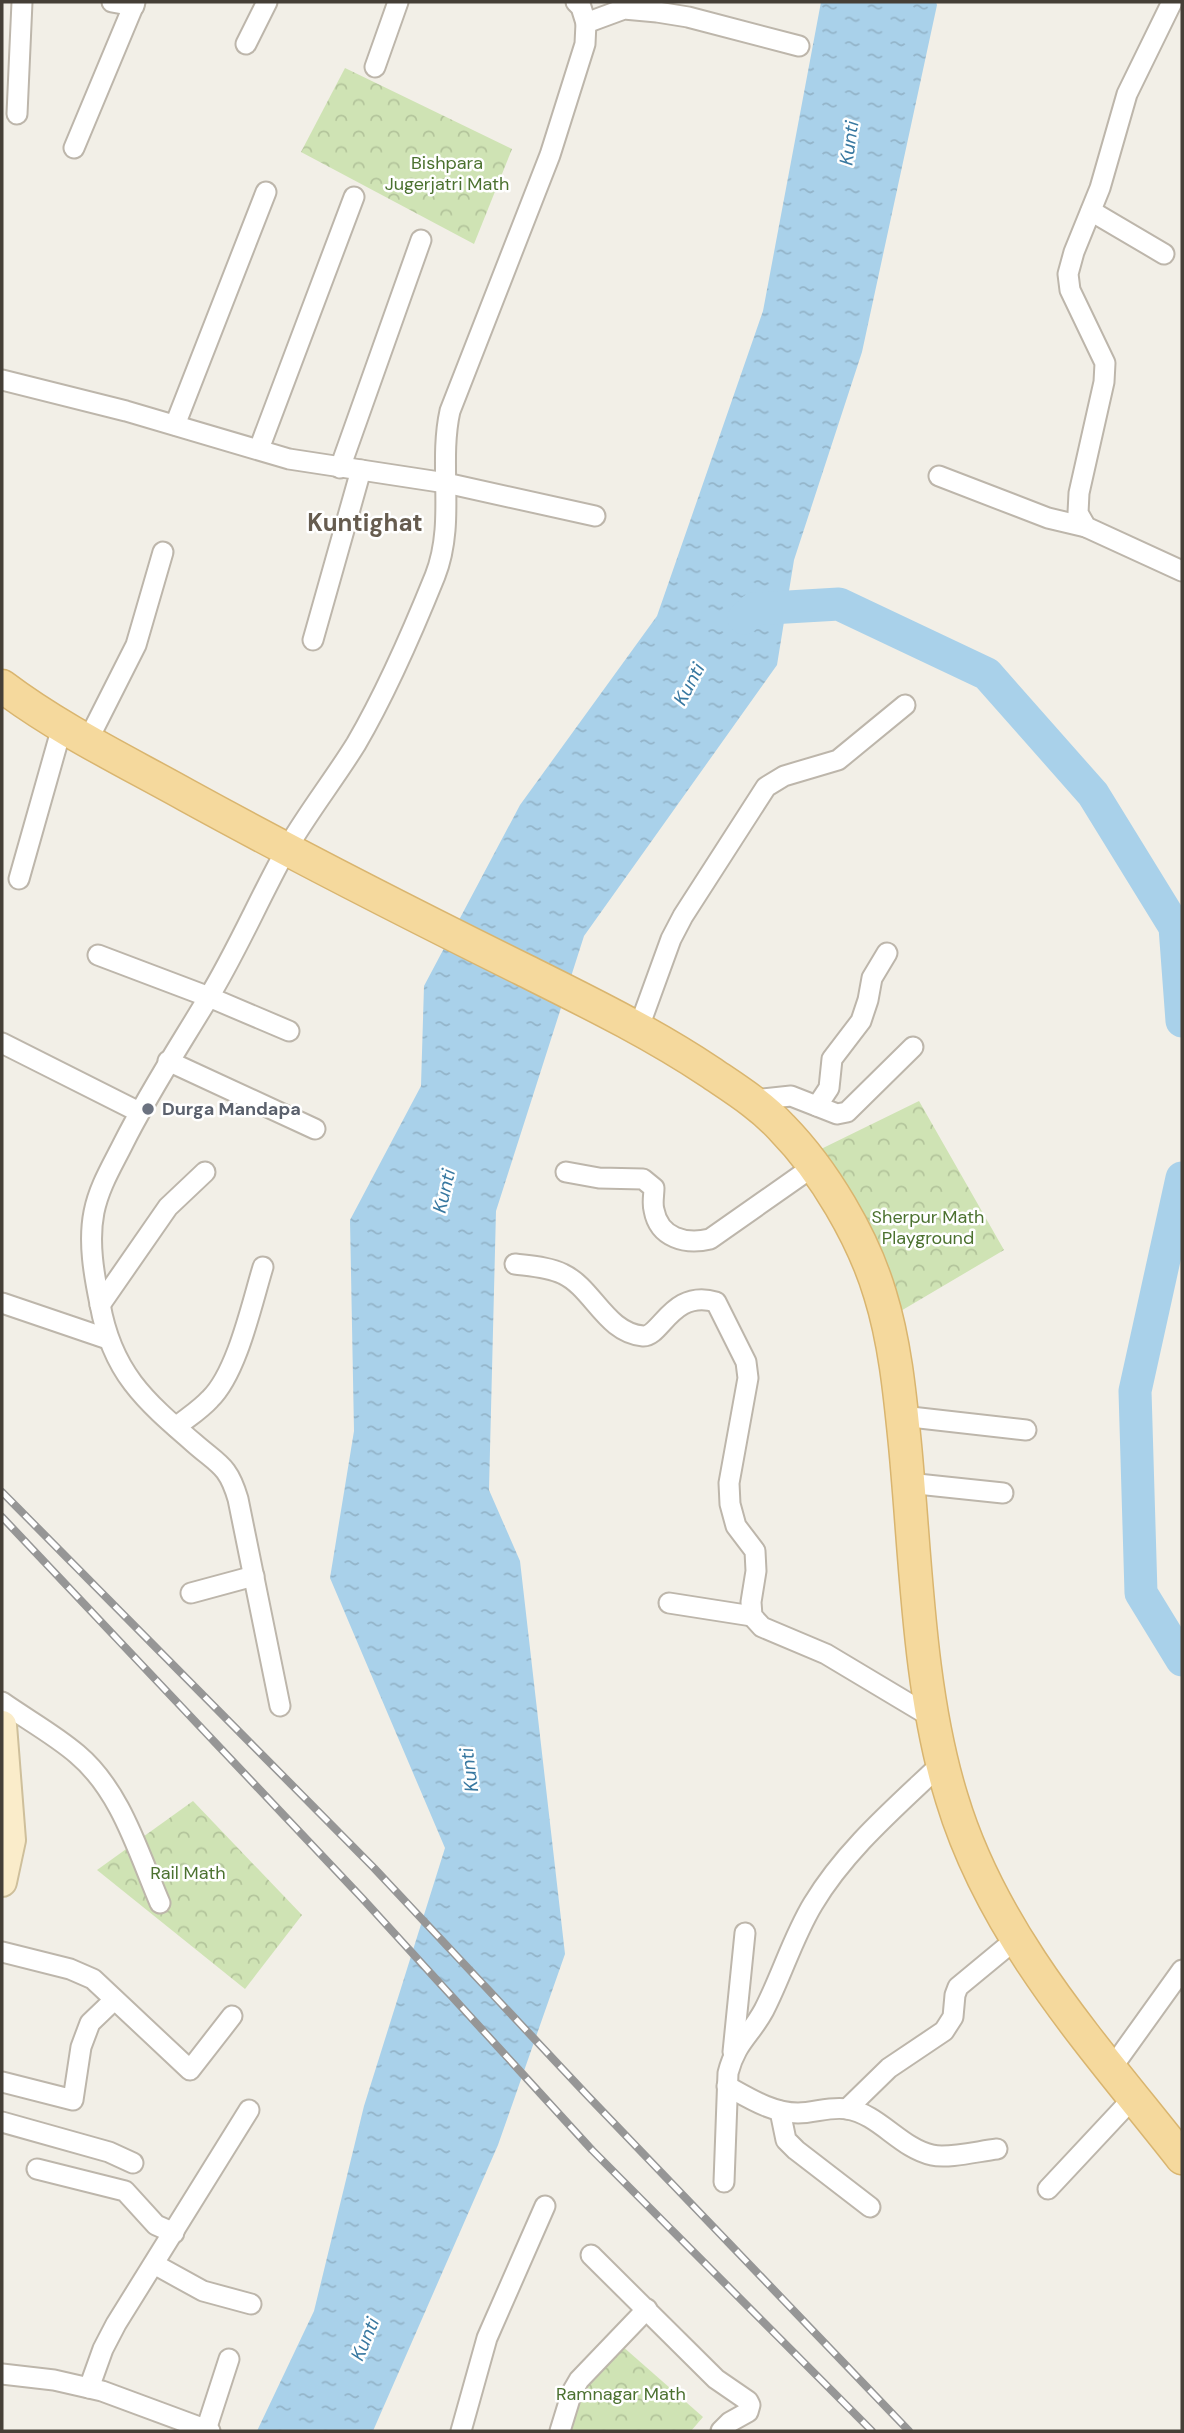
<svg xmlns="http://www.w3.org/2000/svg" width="1184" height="2433" font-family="'DM Sans',sans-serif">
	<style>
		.forest { fill: url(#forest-crowns) }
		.water { fill: url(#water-ripples) }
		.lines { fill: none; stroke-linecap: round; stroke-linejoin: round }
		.river { stroke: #a9d1ea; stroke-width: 33 }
		.street-casing { stroke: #bdb6ab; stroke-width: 23 }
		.secondary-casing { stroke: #cebf9b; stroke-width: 32 }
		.primary-casing { stroke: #d9b56f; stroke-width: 35 }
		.street { stroke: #fff; stroke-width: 19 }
		.secondary { stroke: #faecca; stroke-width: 28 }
		.primary { stroke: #f5d99d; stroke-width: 32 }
		.rail-casing { stroke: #969696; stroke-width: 8 }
		.rail { stroke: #fff; stroke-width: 5; stroke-dasharray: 16; stroke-linecap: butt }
		.worship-dot { fill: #6b7280; stroke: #fff; stroke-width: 2.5 }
		.labels { text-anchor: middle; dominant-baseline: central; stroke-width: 5; stroke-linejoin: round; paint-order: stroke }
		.park-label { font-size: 18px; fill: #4b712f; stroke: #fff }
		.worship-label { font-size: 18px; font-weight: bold; fill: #5b616d; stroke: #fff; text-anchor: start }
		.water-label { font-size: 19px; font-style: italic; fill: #3878a0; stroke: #fff }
		.district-label { font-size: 24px; font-weight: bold; fill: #665c4f; stroke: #fff }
	</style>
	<defs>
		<pattern id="forest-crowns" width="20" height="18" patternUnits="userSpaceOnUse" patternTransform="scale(1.75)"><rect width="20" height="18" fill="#cfe3b4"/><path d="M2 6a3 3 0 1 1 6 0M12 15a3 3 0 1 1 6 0" fill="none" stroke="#b3c49b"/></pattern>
		<pattern id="water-ripples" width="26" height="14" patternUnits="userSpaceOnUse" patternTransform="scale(1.75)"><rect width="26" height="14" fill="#a9d1ea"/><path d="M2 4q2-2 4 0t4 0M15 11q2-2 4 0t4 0" fill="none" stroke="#93b4c9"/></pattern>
	</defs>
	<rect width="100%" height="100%" fill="#f2efe7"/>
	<g class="forest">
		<polygon points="345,68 512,149 474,244 301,152"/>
		<polygon points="919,1101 1004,1250 894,1315 872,1229 821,1149"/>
		<polygon points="193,1801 302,1915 245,1989 97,1870"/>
		<polygon points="613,2338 703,2417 691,2431 569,2431 557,2423"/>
	</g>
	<polygon class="water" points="821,2 936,2 937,5 862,352 794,560 777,665 584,936 496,1211 489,1490 520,1561 565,1954 498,2145 373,2431 257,2431 314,2311 364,2106 445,1848 330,1578 354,1431 350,1220 421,1086 424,986 520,805 657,616 763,311"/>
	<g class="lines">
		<g class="river">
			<polyline points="744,618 754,609 839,604 987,674 1093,794 1175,927 1182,1021"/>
			<polyline points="1182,1178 1135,1391 1141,1593 1182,1660"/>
		</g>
		<defs>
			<g id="street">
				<polyline points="112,2 134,6"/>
				<polyline points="1172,2 1127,94 1100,188 1074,252 1068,274 1070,290 1105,363 1104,382 1079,493 1078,513 1086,527 1182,571"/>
				<polyline points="586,23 624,9 657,12 688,17 799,46"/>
				<polyline points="246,44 267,2"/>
				<polyline points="375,67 398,2"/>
				<polyline points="17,114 22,2"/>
				<polyline points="74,148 135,2"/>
				<polyline points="1091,211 1164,254"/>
				<polyline points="2,380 126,411 289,459 446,483 595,516"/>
				<polyline points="175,425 266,192"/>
				<polyline points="259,449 354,197"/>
				<polyline points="340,468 421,240"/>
				<polyline points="939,476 1048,518 1086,527"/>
				<polyline points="313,640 361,470"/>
				<polyline points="87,742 136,645 163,552"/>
				<polyline points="19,879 62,727"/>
				<polyline points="98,955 209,997 289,1031"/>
				<polyline points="639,1027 671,939 683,916 766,787 784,776 838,760 905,705"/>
				<polyline points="2,1043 139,1112"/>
				<polyline points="168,1061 315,1129"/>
				<polyline points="752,1100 791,1096 837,1114 847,1112 913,1047"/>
				<polyline points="817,1106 829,1088 832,1059 861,1021 868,1000 872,978 887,953"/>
				<path d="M566 1172 599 1178 643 1179 654 1188C654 1195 652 1203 654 1210 659 1238 686 1245 710 1239L814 1166"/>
				<path d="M515 1264C530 1266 549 1267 563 1274 593 1288 606 1333 643 1336 661 1337 672 1289 716 1302L746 1362 748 1378 729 1483 730 1504 736 1526 755 1551 756 1571 751 1602 752 1616 762 1627 826 1654 933 1718"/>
				<polyline points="2,1303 108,1339"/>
				<polyline points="100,1305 168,1207 205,1172"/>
				<polyline points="902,1416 1026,1430"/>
				<path d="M176 1427C187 1418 200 1410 210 1399 237 1373 252 1303 263 1267"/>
				<polyline points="908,1483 1003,1493"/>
				<polyline points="191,1593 254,1576"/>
				<polyline points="669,1603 752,1616"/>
				<path d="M2 1702C26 1719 55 1735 77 1754 121 1791 138 1852 160 1903"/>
				<path d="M280 1706 238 1499C228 1465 219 1465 194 1443 144 1400 112 1372 100 1304 94 1275 88 1242 94 1212 99 1187 112 1166 123 1144 148 1094 178 1048 207 1000 236 953 258 901 285 852 306 815 333 781 356 744 387 691 412 633 435 576 456 523 438 465 450 411L550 155 585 44 586 23 581 7 576 2"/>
				<polyline points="2,1952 70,1969 93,1979 190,2070 232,2016"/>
				<polyline points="733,2052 745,1933"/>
				<polyline points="1111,2069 1182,1970"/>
				<polyline points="2,2082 73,2100 81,2047 90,2023 114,2000"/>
				<path d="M727 2086C749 2098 772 2113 798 2113 814 2113 831 2106 847 2109 879 2114 900 2148 932 2155 948 2159 979 2151 997 2149"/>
				<polyline points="847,2109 889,2068 944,2031 953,2017 955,1995 958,1987 1016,1939"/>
				<polyline points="780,2111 786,2140 796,2150 870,2207"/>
				<polyline points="2,2122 109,2152 133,2163"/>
				<polyline points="37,2169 125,2191 156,2225 174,2233"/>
				<path d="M724 2182 728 2073C736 2042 750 2036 764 2010 782 1975 793 1937 813 1904 846 1849 896 1807 942 1763"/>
				<polyline points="1048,2189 1134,2097"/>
				<polyline points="591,2255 716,2379 748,2401 750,2405 748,2412 730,2422 721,2431"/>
				<polyline points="154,2264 203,2291 251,2304"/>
				<polyline points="2,2374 54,2380 102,2391 210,2431"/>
				<polyline points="89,2388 103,2349 116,2324 249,2110"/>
				<polyline points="206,2430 229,2359"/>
				<polyline points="461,2431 487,2338 545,2206"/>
				<polyline points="560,2431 572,2392 579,2380 647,2309"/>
			</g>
			<polyline id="secondary" points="2,1725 11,1840 2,1882"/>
			<path id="primary" d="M2 686C59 729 123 760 186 795 297 856 409 913 522 969 586 1001 650 1032 710 1072 735 1089 761 1105 782 1128 824 1171 863 1237 880 1294 895 1342 900 1395 905 1445 916 1559 918 1690 952 1799 994 1938 1094 2046 1182 2158"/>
		</defs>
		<use href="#street" class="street-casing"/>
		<use href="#secondary" class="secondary-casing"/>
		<use href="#primary" class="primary-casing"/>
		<use href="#street" class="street"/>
		<use href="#secondary" class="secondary"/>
		<use href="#primary" class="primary"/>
		<defs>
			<g id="rail">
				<polyline points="2,1492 374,1868 586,2094 909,2431"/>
				<polyline points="2,1517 362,1898 592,2150 872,2431"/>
			</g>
		</defs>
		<use href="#rail" class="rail-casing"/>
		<use href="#rail" class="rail"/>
	</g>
	<circle class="worship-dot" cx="148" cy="1109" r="7"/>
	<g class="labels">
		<g class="park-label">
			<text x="447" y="163">Bishpara<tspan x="447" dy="21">Jugerjatri Math</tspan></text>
			<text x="928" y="1217">Sherpur Math<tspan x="928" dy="21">Playground</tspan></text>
			<text x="188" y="1873">Rail Math</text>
			<text x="621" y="2394">Ramnagar Math</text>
		</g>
		<g class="worship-label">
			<text x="162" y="1109">Durga Mandapa</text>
		</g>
		<g class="water-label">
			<text transform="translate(849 143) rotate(-82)">Kunti</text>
			<text transform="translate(689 684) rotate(-62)">Kunti</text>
			<text transform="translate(444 1191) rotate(-77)">Kunti</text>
			<text transform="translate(469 1770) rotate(-97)">Kunti</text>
			<text transform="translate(365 2339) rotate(-67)">Kunti</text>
		</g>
		<g class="district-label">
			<text x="365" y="522">Kuntighat</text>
		</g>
	</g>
	<rect width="1184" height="2433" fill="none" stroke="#453f37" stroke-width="7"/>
</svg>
